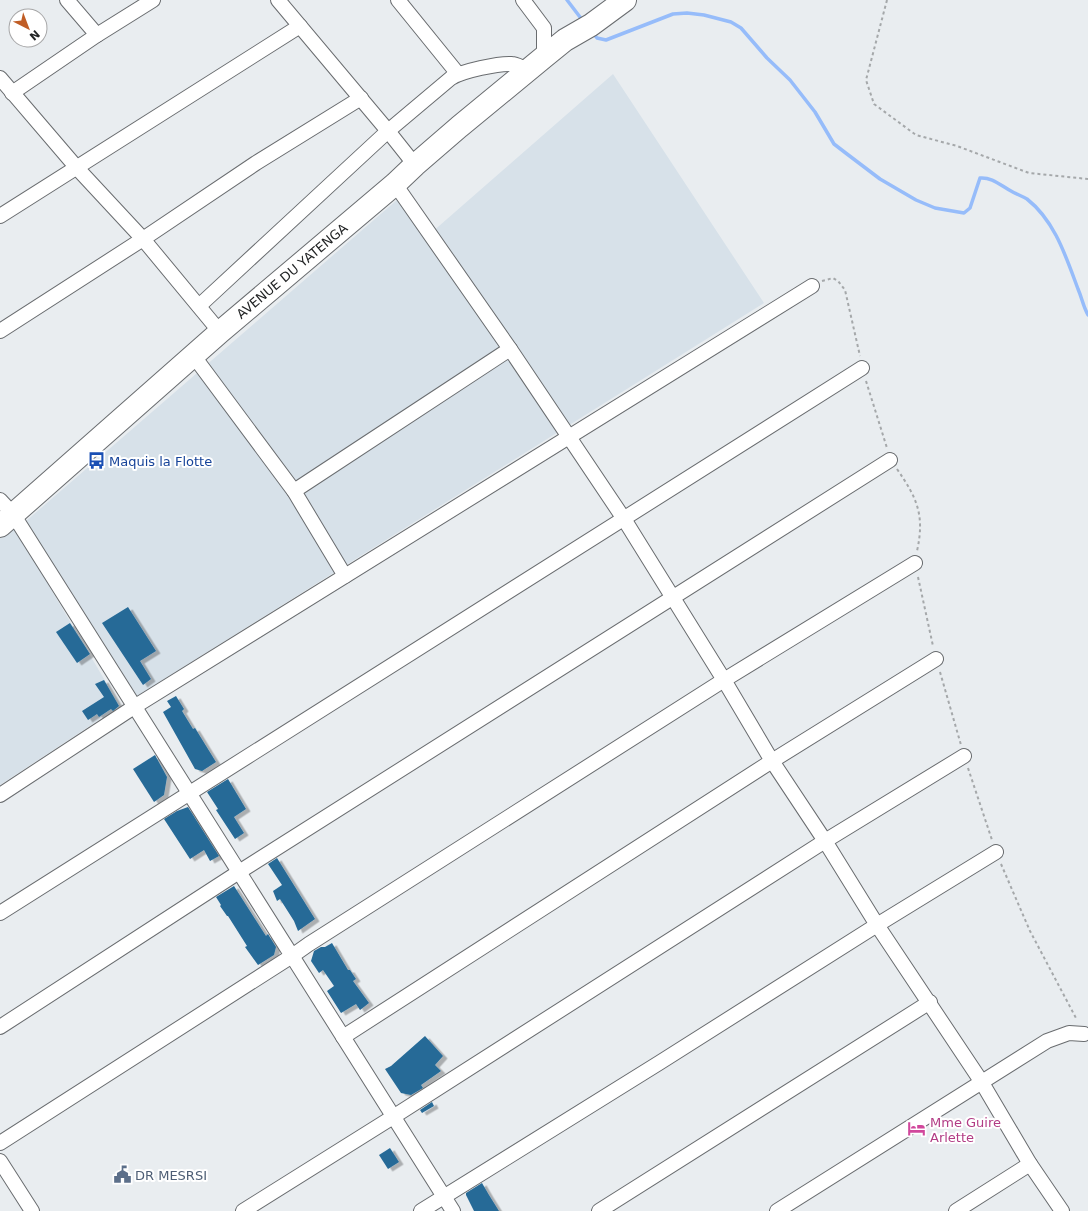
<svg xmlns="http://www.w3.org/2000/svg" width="1088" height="1211" font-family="'DejaVu Sans',sans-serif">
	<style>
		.built { fill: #d7e1e9 }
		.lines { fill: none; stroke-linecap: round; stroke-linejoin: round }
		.stream { stroke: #96bcfa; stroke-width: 3.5 }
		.building { fill: #266a97; filter: url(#shadow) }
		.street-casing { stroke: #696c6f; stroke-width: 16 }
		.primary-casing { stroke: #696c6f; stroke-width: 24 }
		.path { stroke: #a5a8aa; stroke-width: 2; stroke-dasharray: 3 3; stroke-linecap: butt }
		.street { stroke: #fff; stroke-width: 14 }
		.primary { stroke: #fff; stroke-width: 22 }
		.labels { text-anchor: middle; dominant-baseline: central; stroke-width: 4; stroke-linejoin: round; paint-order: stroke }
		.street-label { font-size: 13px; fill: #222425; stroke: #fff }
		.transit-label { font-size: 13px; fill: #164399; stroke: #fff; text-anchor: start }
		.hotel-label { font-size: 13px; fill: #b23c85; stroke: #fff; text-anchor: start }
		.service-label { font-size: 13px; fill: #4e5e75; stroke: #fff; text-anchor: start }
	</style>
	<defs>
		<filter id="shadow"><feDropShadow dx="4.5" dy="2.5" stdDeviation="0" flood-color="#0004"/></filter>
	</defs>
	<rect width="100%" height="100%" fill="#e9edf0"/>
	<g class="built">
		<polygon points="613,74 764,303 137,696 26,521 405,193 431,233"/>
		<polygon points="13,525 120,706 0,785 0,537"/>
	</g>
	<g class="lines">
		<g class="stream">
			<polyline points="567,0 583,21"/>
			<path d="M592 32 597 38 606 40 673 14 687 13 704 15 731 22 741 28 767 58 790 80 815 112 834 144 847 154 880 179 916 200 935 208 964 213 970 208 980 178C992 177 1000 185 1011 191 1016 194 1022 196 1027 199 1055 221 1066 257 1078 289 1082 298 1083 306 1088 315"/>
		</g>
	</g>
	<g class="building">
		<polygon points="128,607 156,651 140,661 151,679 143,685 102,623"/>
		<polygon points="70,623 90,654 77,663 56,632"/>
		<polygon points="104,680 119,706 113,711 111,709 99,717 97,714 88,720 82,711 104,697 95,684"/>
		<polygon points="176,696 184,709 182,711 193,729 195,728 216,762 202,771 195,769 163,712 171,707 167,701"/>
		<polygon points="155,755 167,777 164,795 154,802 133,769"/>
		<polygon points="228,779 246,809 234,817 244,833 235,839 216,810 218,809 207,792"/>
		<polygon points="188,807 219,856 210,861 204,850 190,859 164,819 177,811"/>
		<polygon points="277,858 315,919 298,931 294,921 280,899 277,901 273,891 282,885 268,864"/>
		<polygon points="234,886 266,936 268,934 276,947 274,955 258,965 245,947 247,946 228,916 227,916 220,906 221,905 216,897"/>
		<polygon points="332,943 348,970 350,970 356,979 353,981 369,1003 360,1010 356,1004 341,1013 327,991 334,986 323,970 319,973 311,961 314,951 321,947 325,947"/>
		<polygon points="425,1036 443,1056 435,1065 441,1071 421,1085 423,1088 411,1095 401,1093 385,1069 391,1066"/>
		<polygon points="432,1102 434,1106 422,1113 420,1110"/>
		<polygon points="390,1148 399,1162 388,1169 379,1155"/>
		<polygon points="482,1183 489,1195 499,1211 474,1211 466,1195 466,1193"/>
	</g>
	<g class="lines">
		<defs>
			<g id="street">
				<polyline points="67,0 97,35"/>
				<polyline points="278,0 388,131 415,165"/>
				<polyline points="398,0 458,74"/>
				<polyline points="523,0 544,28 544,57"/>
				<polyline points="0,78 77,168 143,239 220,332"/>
				<polyline points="12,93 97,35 153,0"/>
				<polyline points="395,184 510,349 624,519 724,680 772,761 825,841 877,925 981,1081 1030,1164 1062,1211"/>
				<polyline points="0,216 300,26"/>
				<path d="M199 306 388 131 451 78C462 71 499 63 512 64 515 64 519 66 521 67L515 78"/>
				<polyline points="0,331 143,239 256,163 361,98"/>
				<polyline points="193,355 294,491 345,576"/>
				<polyline points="294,491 510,349"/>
				<polyline points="0,500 13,514 453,1211"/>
				<polyline points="0,795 134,707 812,286"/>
				<polyline points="0,913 862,368"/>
				<polyline points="0,1027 239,872 890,460"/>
				<polyline points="343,1037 772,761 936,659"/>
				<polyline points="0,1143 292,956 309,944 724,680 915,563"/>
				<polyline points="0,1161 32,1211"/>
				<polyline points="243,1211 393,1117 825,841 964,756"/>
				<polyline points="421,1211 659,1063 877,925 996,852"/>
				<polyline points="599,1211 930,1002"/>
				<polyline points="777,1211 1047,1041 1069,1033 1084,1034"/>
				<polyline points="956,1211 1030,1164"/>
			</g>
			<polyline id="primary" points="0,526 220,332 395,184 415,165 459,127 544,57 565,40 591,25 625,0"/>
		</defs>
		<use href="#street" class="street-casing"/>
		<use href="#primary" class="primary-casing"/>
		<g class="path">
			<polyline points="887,0 866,80 874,104 916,135 957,146 1029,173 1088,179"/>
			<polyline points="822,281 833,278 838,281 845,290 860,356"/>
			<polyline points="866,381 887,448"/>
			<path d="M897 469C917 498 925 515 917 551"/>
			<polyline points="918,577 933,646"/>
			<polyline points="940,672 961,745"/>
			<polyline points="968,768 992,840"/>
			<polyline points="1001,864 1030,931 1077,1020"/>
		</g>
		<use href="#street" class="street"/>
		<use href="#primary" class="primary"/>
	</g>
	<defs>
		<symbol id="bus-bare" viewBox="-9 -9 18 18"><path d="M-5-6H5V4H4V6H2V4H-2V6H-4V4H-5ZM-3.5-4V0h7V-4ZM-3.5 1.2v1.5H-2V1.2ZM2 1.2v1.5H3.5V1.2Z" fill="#1a4fb4" stroke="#fff" stroke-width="2.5" paint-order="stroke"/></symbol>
		<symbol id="hotel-bare" viewBox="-9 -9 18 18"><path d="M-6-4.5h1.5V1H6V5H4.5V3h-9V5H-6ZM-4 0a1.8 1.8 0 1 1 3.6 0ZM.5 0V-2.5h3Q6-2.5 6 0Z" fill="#d1479c" stroke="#fff" stroke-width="2.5" paint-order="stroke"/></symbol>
		<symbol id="civic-bare" viewBox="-9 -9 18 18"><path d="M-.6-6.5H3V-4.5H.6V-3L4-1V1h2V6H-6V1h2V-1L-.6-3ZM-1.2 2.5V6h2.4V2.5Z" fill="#5c6f8a" stroke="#fff" stroke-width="2.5" paint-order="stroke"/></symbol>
	</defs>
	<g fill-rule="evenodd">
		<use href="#bus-bare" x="84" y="448" width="25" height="25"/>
		<use href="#hotel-bare" x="904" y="1116" width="25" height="25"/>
		<use href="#civic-bare" x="110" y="1162" width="25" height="25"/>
	</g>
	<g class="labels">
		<g class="street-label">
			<text transform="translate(292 271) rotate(-40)">AVENUE DU YATENGA</text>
		</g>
		<g class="transit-label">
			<text x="109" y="461">Maquis la Flotte</text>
		</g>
		<g class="hotel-label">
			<text x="930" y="1122">Mme Guire<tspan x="930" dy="15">Arlette</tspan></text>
		</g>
		<g class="service-label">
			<text x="135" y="1175">DR MESRSI</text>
		</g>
	</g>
	<g transform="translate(28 28) rotate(138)"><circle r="19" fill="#ffffff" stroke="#a7a7a8"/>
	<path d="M0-3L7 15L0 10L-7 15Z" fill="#c05d25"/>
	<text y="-6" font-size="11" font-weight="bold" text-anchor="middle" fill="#222425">N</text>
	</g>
</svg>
